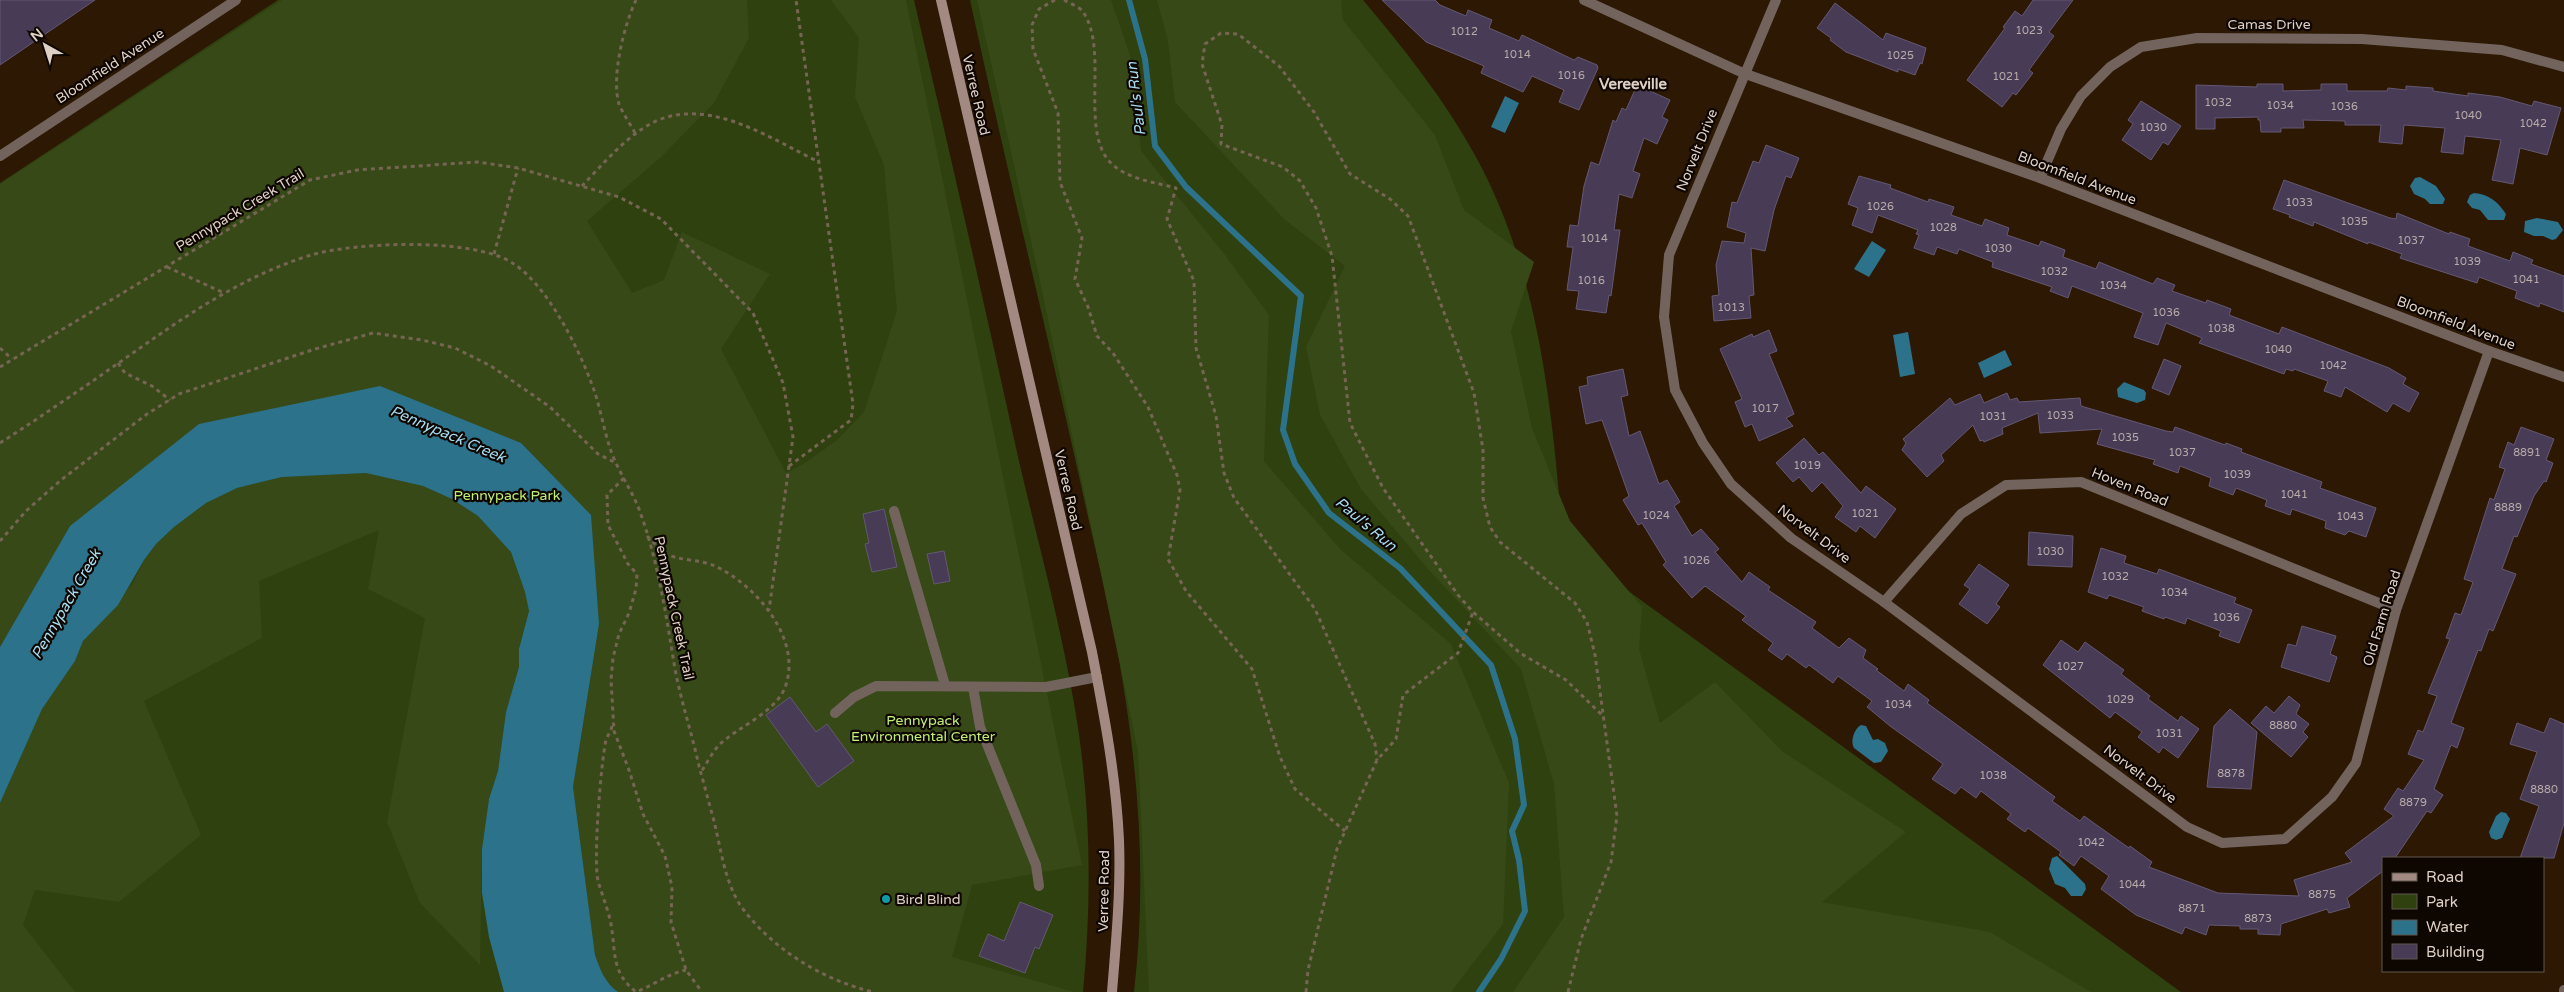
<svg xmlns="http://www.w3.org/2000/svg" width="2564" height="992" font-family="'Varela Round',sans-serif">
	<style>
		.green { fill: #2f410f }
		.forest { fill: #364917 }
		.water { fill: #2c728a }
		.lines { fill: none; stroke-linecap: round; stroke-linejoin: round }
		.stream { stroke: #2c728a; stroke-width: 6 }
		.building { fill: #473b56; stroke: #645874 }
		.path { stroke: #776554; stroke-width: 3; stroke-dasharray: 4 4; stroke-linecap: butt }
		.service { stroke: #72635d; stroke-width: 10 }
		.minor { stroke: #72635d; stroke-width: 10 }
		.secondary { stroke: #a28a82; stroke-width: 10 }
		.culture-dot { fill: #0f9aa8; stroke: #0e0601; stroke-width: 2 }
		.labels { text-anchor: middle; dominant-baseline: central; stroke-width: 4.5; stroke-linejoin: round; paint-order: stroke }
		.number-label { font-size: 11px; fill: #b8aba8 }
		.street-label { font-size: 14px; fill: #ded0c4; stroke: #0e0601 }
		.park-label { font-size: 14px; fill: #bfef75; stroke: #0e0601 }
		.poi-label { font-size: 14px; fill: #ded0c4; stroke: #0e0601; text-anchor: start }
		.neighbourhood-label { font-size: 15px; font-weight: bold; fill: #ded0c4; stroke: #0e0601 }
		.water-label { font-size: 15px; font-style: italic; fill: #a5dcf2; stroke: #0e0601 }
	</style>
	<rect width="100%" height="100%" fill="#2c1803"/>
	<g class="green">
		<path d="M278 0H914C950 153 985 307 1019 461 1038 543 1061 625 1075 709 1091 802 1092 898 1083 992H0V183Z"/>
		<path d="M970 0H1363C1405 50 1445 100 1476 157 1540 274 1552 410 1563 539L1627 590 2181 992H1134C1146 889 1140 786 1123 684 1113 617 1095 551 1081 485 1045 323 1005 162 970 0Z"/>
	</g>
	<g class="forest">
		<path d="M282 0H747L749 38 714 103 660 158 587 221 632 293 664 280 682 232 770 274 721 349 786 473 805 463 837 440 864 412 897 311 884 165 855 97 859 38 831 0H906L1082 865 972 885 952 957 1074 992H618C605 983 600 969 595 955L573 787 599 624 380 386 70 526 0 647V184Z"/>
		<polygon points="977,0 1111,0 1130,55 1141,151 1222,251 1269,315 1264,461 1340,549 1451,644 1509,783 1503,924 1451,992 1149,992 1138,751 1040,281"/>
		<polygon points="1157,0 1341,0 1343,20 1435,135 1464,210 1534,262 1511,331 1532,428 1570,521 1642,607 1639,649 1660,723 1715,682 1783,752 1906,832 1822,902 1990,932 2091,992 1513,992 1564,917 1554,784 1521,669 1427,568 1361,489 1320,415 1306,347 1345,266 1284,219 1175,102 1168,41"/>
		<polygon points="366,473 423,486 452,499 478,516 511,552 525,592 529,611 519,649 519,667 506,712 498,771 489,799 482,849 480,965 420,903 387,822 425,618 368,589 379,530 259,581 262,638 144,701 201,835 119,902 35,890 23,925 75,992 0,992 0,803 42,709 75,661 83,641 133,583 144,560 156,544 174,527 206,503 237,488 282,477"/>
	</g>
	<g class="water">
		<polygon points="1505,96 1519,103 1505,133 1491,127"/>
		<polygon points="2420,177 2436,186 2445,199 2443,204 2430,204 2425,199 2414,194 2410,186 2415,178"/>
		<path d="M2474 193C2489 194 2498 202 2506 214L2504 220H2488L2480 210 2472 208 2467 202 2470 195Z"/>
		<polygon points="2537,218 2558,222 2563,230 2556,239 2552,240 2543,236 2534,236 2524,232 2525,221"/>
		<polygon points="1872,241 1886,250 1869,277 1854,269"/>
		<polygon points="1908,332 1915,374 1900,377 1893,335"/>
		<polygon points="2005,350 2012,365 1984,378 1978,363"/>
		<polygon points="2124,382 2144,390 2146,393 2145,400 2137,403 2118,397 2117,389"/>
		<path d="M380 386 521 443 591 515 599 624 573 787 595 955C600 969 605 983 618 992H504L489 937 482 893V849L489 799 498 771 506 712 519 667V649L529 611 525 592 511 552 478 516 452 499 423 486 366 473 282 477 237 488 206 503 174 527 156 544 144 560 118 605 83 641 75 661 42 709 0 803V647L70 526 199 424Z"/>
		<path d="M1861 725 1866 726 1873 740 1878 739 1885 743 1888 751 1881 762 1874 763 1854 748C1850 741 1854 729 1861 725Z"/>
		<polygon points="2501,812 2506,813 2510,819 2502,838 2496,840 2491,838 2489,832 2496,816"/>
		<polygon points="2057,856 2085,884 2086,889 2082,896 2071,896 2065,888 2055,884 2049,869 2052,858"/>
	</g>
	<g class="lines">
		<polyline class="stream" points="1129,0 1145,59 1155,146 1186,187 1301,296 1283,430 1295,464 1329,513 1400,568 1491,665 1515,739 1524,805 1512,831 1519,860 1525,911 1501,959 1479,992"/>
	</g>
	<g class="building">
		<polygon points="0,0 95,0 0,65"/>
		<polygon points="1382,0 1435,0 1440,5 1466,16 1468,10 1492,20 1489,28 1519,41 1522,35 1574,60 1578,57 1597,65 1598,68 1579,110 1559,102 1564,90 1532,76 1523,92 1481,73 1484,66 1426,42"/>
		<polygon points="2033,0 2073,0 2049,32 2054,36 2029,70 2033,73 2016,95 2013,93 2002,107 1967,80 2005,28 2003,27 2015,11 2022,16"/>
		<polygon points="1835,3 1883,40 1886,33 1926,48 1922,64 1920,63 1915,75 1898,69 1898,72 1846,52 1830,40 1831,38 1817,28"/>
		<polygon points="2257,84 2283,84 2283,91 2321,90 2321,84 2347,84 2347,91 2387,91 2388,88 2406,90 2406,86 2433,88 2433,91 2468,96 2468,93 2500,97 2532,106 2534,101 2561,108 2547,155 2520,148 2513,184 2492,180 2501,140 2465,136 2463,154 2441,152 2445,128 2404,125 2402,144 2379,142 2381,125 2345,125 2345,121 2303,120 2304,128 2281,128 2281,132 2261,132 2260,120 2258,120 2258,117 2215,118 2215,129 2196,129 2196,85 2257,87"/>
		<polygon points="1637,85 1670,100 1662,117 1668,120 1657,144 1644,138 1633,171 1640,174 1632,198 1619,194 1614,230 1620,230 1611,296 1609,295 1606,313 1576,309 1579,291 1567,290 1573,247 1567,247 1570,225 1578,226 1584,186 1591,162 1599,165 1613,120 1616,122 1622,108 1626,110"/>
		<polygon points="2141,101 2181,126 2168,145 2163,142 2151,160 2122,140 2133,124 2128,120"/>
		<polygon points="1766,145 1799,158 1791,178 1786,176 1774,210 1765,251 1751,248 1754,295 1749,296 1751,318 1714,321 1712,296 1719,295 1716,265 1722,241 1744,243 1746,233 1727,227 1732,202 1737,203 1753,161 1759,163"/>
		<polygon points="1859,176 1891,185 1890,188 1928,202 1929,199 1954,207 1951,215 1982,226 1985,219 2009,228 2007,235 2039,246 2041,241 2065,250 2063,257 2096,269 2099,262 2153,284 2157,278 2175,285 2172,291 2206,303 2207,300 2231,309 2229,315 2279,334 2282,327 2389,368 2406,378 2403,384 2419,393 2409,412 2393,403 2387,412 2345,387 2341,397 2324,391 2328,381 2294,369 2293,371 2286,369 2284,374 2199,343 2202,338 2166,323 2158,345 2134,337 2143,313 2072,286 2068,298 2050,291 2052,287 1992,267 1993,262 1959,249 1957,254 1937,247 1934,255 1914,248 1919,235 1916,234 1918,230 1878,215 1872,233 1852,225 1858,208 1848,204"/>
		<polygon points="2284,180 2390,218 2396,219 2397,213 2449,234 2450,232 2470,239 2468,246 2510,261 2513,252 2533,260 2531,264 2564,276 2564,312 2540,303 2539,307 2515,298 2517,291 2479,277 2477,283 2400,258 2402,254 2368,242 2368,244 2314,222 2313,226 2289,217 2290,215 2273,209"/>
		<polygon points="1769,330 1777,351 1769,354 1794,414 1786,418 1793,426 1759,441 1752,424 1745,427 1735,402 1742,399 1720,349 1752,334 1753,337"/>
		<polygon points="2164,359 2181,366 2169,395 2152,388"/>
		<polygon points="1623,369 1628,395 1621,397 1629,436 1640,431 1659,484 1667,480 1680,502 1674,506 1692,536 1701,529 1719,549 1715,552 1742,582 1749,572 1770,587 1768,590 1816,622 1812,628 1839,648 1849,638 1866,650 1863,658 1878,669 1876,670 1904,691 1908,684 1929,700 1927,703 2055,797 2052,801 2080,821 2084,816 2129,848 2130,846 2152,862 2149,867 2218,893 2299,896 2294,880 2352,862 2345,853 2394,816 2384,809 2398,788 2403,791 2424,760 2408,754 2418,730 2423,732 2437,696 2428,693 2450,639 2446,638 2455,613 2461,615 2473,582 2464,579 2490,498 2494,500 2505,469 2499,467 2508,442 2514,445 2521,427 2554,439 2546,460 2553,463 2546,482 2544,481 2534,496 2517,537 2514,536 2502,569 2516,574 2493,631 2489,629 2481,651 2478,650 2451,723 2464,728 2457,748 2451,745 2434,789 2443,795 2431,813 2427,811 2395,858 2383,858 2383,871 2347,898 2350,907 2329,913 2327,909 2281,924 2280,935 2258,934 2258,929 2240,929 2240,926 2209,925 2206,935 2185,927 2182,934 2136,915 2101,889 2109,876 2081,856 2074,866 2059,855 2061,852 2028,828 2025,832 2007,819 2011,814 1981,791 1976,798 1961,787 1955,794 1932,779 1943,764 1890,726 1867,707 1872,701 1838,676 1833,683 1809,665 1806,668 1787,654 1782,660 1768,650 1773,643 1742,620 1746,616 1705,586 1692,598 1663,565 1666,562 1642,523 1638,525 1623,500 1629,496 1602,420 1586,424 1579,387 1588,385 1587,377"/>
		<polygon points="2007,393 2010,400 2017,398 2019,402 2080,398 2081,406 2166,431 2173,432 2175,427 2225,445 2226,443 2242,449 2241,452 2322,482 2320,488 2376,508 2366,537 2349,531 2345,535 2325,528 2326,521 2292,509 2290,515 2265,506 2267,500 2236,488 2233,495 2209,486 2211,478 2180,466 2178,473 2153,464 2155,460 2097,444 2102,429 2040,433 2038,413 2002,428 2003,434 1984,442 1983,440 1980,441 1973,425 1941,455 1944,461 1927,477 1902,450 1906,443 1903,439 1950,398 1955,405 1980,394 1984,403"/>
		<polygon points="1804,438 1819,455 1823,452 1861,493 1866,486 1896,509 1875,538 1860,526 1856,532 1835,517 1843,506 1822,482 1812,492 1799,477 1793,482 1776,463"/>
		<polygon points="884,509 897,567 872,572 865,544 869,543 863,514"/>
		<polygon points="2029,532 2073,536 2072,567 2028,565"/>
		<polygon points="2101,548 2126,556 2124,563 2157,574 2159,569 2236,598 2234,603 2252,610 2239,643 2219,636 2221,631 2187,618 2185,624 2165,617 2164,619 2142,611 2144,607 2109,595 2107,599 2088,592"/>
		<polygon points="944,551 950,581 934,584 927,554"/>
		<polygon points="1979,564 2009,585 1996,604 2000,607 1987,624 1959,604 1970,589 1964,585"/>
		<polygon points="2302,626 2336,636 2330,654 2337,657 2329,682 2281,667 2288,644 2296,646"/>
		<polygon points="2061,640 2078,652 2085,642 2124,670 2121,674 2150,696 2148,699 2178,721 2181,716 2199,729 2178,758 2163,747 2159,753 2138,737 2142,732 2115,712 2110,718 2043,665"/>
		<polygon points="2289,696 2300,705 2296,714 2309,724 2303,732 2308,737 2291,757 2251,723 2266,706 2274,713"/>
		<polygon points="790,697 816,732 827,724 854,761 818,787 766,715"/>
		<polygon points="2230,709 2257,732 2251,789 2207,787 2214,726"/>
		<polygon points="2550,718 2564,724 2564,823 2554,858 2520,858 2539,806 2520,799 2537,752 2510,744 2517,723 2544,733"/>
		<polygon points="1020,902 1053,915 1039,949 1035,947 1025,973 979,956 988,934 1004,941"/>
	</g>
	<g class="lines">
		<g class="path">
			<path d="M636 0C624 25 611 77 619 104 623 114 631 125 636 135"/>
			<polyline points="1055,0 1039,9 1032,25 1033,49 1058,113 1060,182 1082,238 1075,279 1088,307 1097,336 1113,353 1148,407 1177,475 1180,490 1168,559 1186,591 1252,669 1280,757 1295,789 1345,831"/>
			<path d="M1064 0C1069 3 1080 7 1083 12 1109 49 1080 127 1109 161 1125 179 1154 182 1176 188L1167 219 1194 281 1196 348 1216 416 1224 473 1234 498 1315 609 1375 744 1377 760"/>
			<path d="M582 186C602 165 628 134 656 121 711 97 771 139 819 162"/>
			<polyline points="494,254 518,168"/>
			<polyline points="167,267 222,292"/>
			<polyline points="0,348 12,359"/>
			<polyline points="118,363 125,373 152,386 170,400"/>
			<polyline points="0,367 310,180 357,170 478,162 518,168 619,197 661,219 753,313 783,383 793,437 769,610"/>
			<path d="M0 443C44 415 87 385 130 355 187 315 243 276 311 255 356 242 475 237 514 264 547 286 577 345 591 382 600 404 603 428 611 451 618 471 631 489 639 509 658 560 666 615 675 669 681 701 692 734 699 766 704 784 709 803 714 821 721 849 725 885 743 909 774 950 823 980 873 992"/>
			<polyline points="789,466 851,420 853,404 796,0"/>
			<polyline points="624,478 607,495 608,525 628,564 637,574 636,589 629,613 619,634 613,658 611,680 614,731 629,770 643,814 665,856 672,887 671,922 686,970 702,992"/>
			<path d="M647 536C652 541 658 547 663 552 676 561 700 559 715 566 756 585 805 641 784 690 773 713 737 728 720 744 713 751 707 763 701 772"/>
			<polyline points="0,541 26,511 61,480 147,414 179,394 315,349 373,333 422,340 455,348 491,366 550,407 598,454 616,463"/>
			<path d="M612 726C611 731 608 735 606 740 601 762 593 860 598 881 602 895 608 909 611 924 616 953 611 972 636 992 654 985 667 974 686 970"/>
			<polyline points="1306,992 1308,970 1337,849 1377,760 1396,739 1403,695 1458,653 1473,612"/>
			<polyline points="1568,992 1581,939 1611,862 1617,816 1595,655 1587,622 1575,603 1500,542 1490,527 1483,498 1483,450 1474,393 1408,216 1390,199 1350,174 1314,112 1279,66 1238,34 1221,33 1205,44 1202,64 1222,125 1221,144 1283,167 1300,181 1316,208 1332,256 1350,423 1383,488 1458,595 1473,612 1520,653 1566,680 1603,716"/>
		</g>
		<g class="service">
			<polyline points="894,511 945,685"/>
			<polyline points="973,687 980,727 1036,865 1039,886"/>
			<polyline points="835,713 854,697 876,686 1046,687 1097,677"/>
		</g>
		<g class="minor">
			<polyline points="1584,0 1743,73 2040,178 2489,351 2564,377"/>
			<polyline points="1776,0 1669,255 1664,317 1675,390 1703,443 1731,484 1791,538 1884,602 2187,827 2222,843 2285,839 2332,797 2356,763 2396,610 2489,351"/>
			<polyline points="0,156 236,0"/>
			<polyline points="2040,178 2061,129 2081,96 2110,67 2141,47 2197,38 2362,39 2502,50 2564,67"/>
			<polyline points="1884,602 1961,514 2006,485 2081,482 2396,610"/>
			<polyline points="2564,992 2564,990"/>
		</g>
		<path class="secondary" d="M941 0 1092 652C1104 714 1116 776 1119 840 1121 890 1116 942 1112 992"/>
	</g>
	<circle class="culture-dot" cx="886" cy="899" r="5"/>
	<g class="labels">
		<g class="number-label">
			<text x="2029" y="30">1023</text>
			<text x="1464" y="31">1012</text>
			<text x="1517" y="54">1014</text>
			<text x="1900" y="55">1025</text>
			<text x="1571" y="75">1016</text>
			<text x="2006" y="76">1021</text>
			<text x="2218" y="102">1032</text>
			<text x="2280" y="105">1034</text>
			<text x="2344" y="106">1036</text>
			<text x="2468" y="115">1040</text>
			<text x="2533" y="123">1042</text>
			<text x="2153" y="127">1030</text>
			<text x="2299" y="202">1033</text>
			<text x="1880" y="206">1026</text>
			<text x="2354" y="221">1035</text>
			<text x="1943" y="227">1028</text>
			<text x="1594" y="238">1014</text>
			<text x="2411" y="240">1037</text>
			<text x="1998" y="248">1030</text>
			<text x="2467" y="261">1039</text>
			<text x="2054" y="271">1032</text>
			<text x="2526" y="279">1041</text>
			<text x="1591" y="280">1016</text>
			<text x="2113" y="285">1034</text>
			<text x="1731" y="307">1013</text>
			<text x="2166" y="312">1036</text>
			<text x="2221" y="328">1038</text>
			<text x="2278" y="349">1040</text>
			<text x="2333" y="365">1042</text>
			<text x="1765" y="408">1017</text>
			<text x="2060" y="415">1033</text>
			<text x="1993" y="416">1031</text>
			<text x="2125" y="437">1035</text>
			<text x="2182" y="452">1037</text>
			<text x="2527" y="452">8891</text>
			<text x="1807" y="465">1019</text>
			<text x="2237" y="474">1039</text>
			<text x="2294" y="494">1041</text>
			<text x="2508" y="507">8889</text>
			<text x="1865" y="513">1021</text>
			<text x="1656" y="515">1024</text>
			<text x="2350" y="516">1043</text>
			<text x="2050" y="551">1030</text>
			<text x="1696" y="560">1026</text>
			<text x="2115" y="576">1032</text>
			<text x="2174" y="592">1034</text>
			<text x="2226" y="617">1036</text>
			<text x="2070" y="666">1027</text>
			<text x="2120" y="699">1029</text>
			<text x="1898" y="704">1034</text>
			<text x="2283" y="725">8880</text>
			<text x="2169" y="733">1031</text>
			<text x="2231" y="773">8878</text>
			<text x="1993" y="775">1038</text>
			<text x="2544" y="789">8880</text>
			<text x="2413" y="802">8879</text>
			<text x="2091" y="842">1042</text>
			<text x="2132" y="884">1044</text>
			<text x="2322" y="894">8875</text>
			<text x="2192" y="908">8871</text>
			<text x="2258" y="918">8873</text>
		</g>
		<g class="street-label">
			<text x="2269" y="24">Camas Drive</text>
			<text transform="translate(110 66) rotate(-33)">Bloomfield Avenue</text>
			<text transform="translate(976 95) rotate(77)">Verree Road</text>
			<text transform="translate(1697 150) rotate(-68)">Norvelt Drive</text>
			<text transform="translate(2077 178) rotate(21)">Bloomfield Avenue</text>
			<text transform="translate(240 210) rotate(-31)">Pennypack Creek Trail</text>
			<text transform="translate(2456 323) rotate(21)">Bloomfield Avenue</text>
			<text transform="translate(2130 487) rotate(22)">Hoven Road</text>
			<text transform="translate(1068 490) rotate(77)">Verree Road</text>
			<text transform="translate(1814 534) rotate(37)">Norvelt Drive</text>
			<text transform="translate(674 608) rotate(78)">Pennypack Creek Trail</text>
			<text transform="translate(2382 618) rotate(-73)">Old Farm Road</text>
			<text transform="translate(2140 774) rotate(37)">Norvelt Drive</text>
			<text transform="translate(1104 891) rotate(-89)">Verree Road</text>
		</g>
		<g class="park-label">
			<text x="507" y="495">Pennypack Park</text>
			<text x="923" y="720">Pennypack<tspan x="923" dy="16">Environmental Center</tspan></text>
		</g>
		<g class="poi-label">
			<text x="896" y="899">Bird Blind</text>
		</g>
		<g class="neighbourhood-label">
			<text x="1633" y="84">Vereeville</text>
		</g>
		<g class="water-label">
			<text transform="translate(1136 99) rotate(-97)">Paul's Run</text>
			<text transform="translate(448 434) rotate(23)">Pennypack Creek</text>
			<text transform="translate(1366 524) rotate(40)">Paul's Run</text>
			<text transform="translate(66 604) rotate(-60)">Pennypack Creek</text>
		</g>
	</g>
	<rect x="2382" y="857" width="162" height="115" fill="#0e0601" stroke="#61574f"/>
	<rect x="2392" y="873" width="25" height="8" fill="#a28a82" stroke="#61574f"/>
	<text x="2426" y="882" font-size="15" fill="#ded0c4">Road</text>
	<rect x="2392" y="894" width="25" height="15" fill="#2f410f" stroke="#61574f"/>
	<text x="2426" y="907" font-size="15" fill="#ded0c4">Park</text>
	<rect x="2392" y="920" width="25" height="15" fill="#2c728a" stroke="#61574f"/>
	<text x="2426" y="932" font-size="15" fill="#ded0c4">Water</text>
	<rect x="2392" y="944" width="25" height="15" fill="#473b56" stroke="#61574f"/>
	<text x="2426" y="957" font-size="15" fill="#ded0c4">Building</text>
	<g transform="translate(45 45) rotate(321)" stroke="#0e0601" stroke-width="4" paint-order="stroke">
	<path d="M0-4L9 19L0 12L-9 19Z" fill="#ded0c4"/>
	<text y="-8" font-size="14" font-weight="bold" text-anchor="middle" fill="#ded0c4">N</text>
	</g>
</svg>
